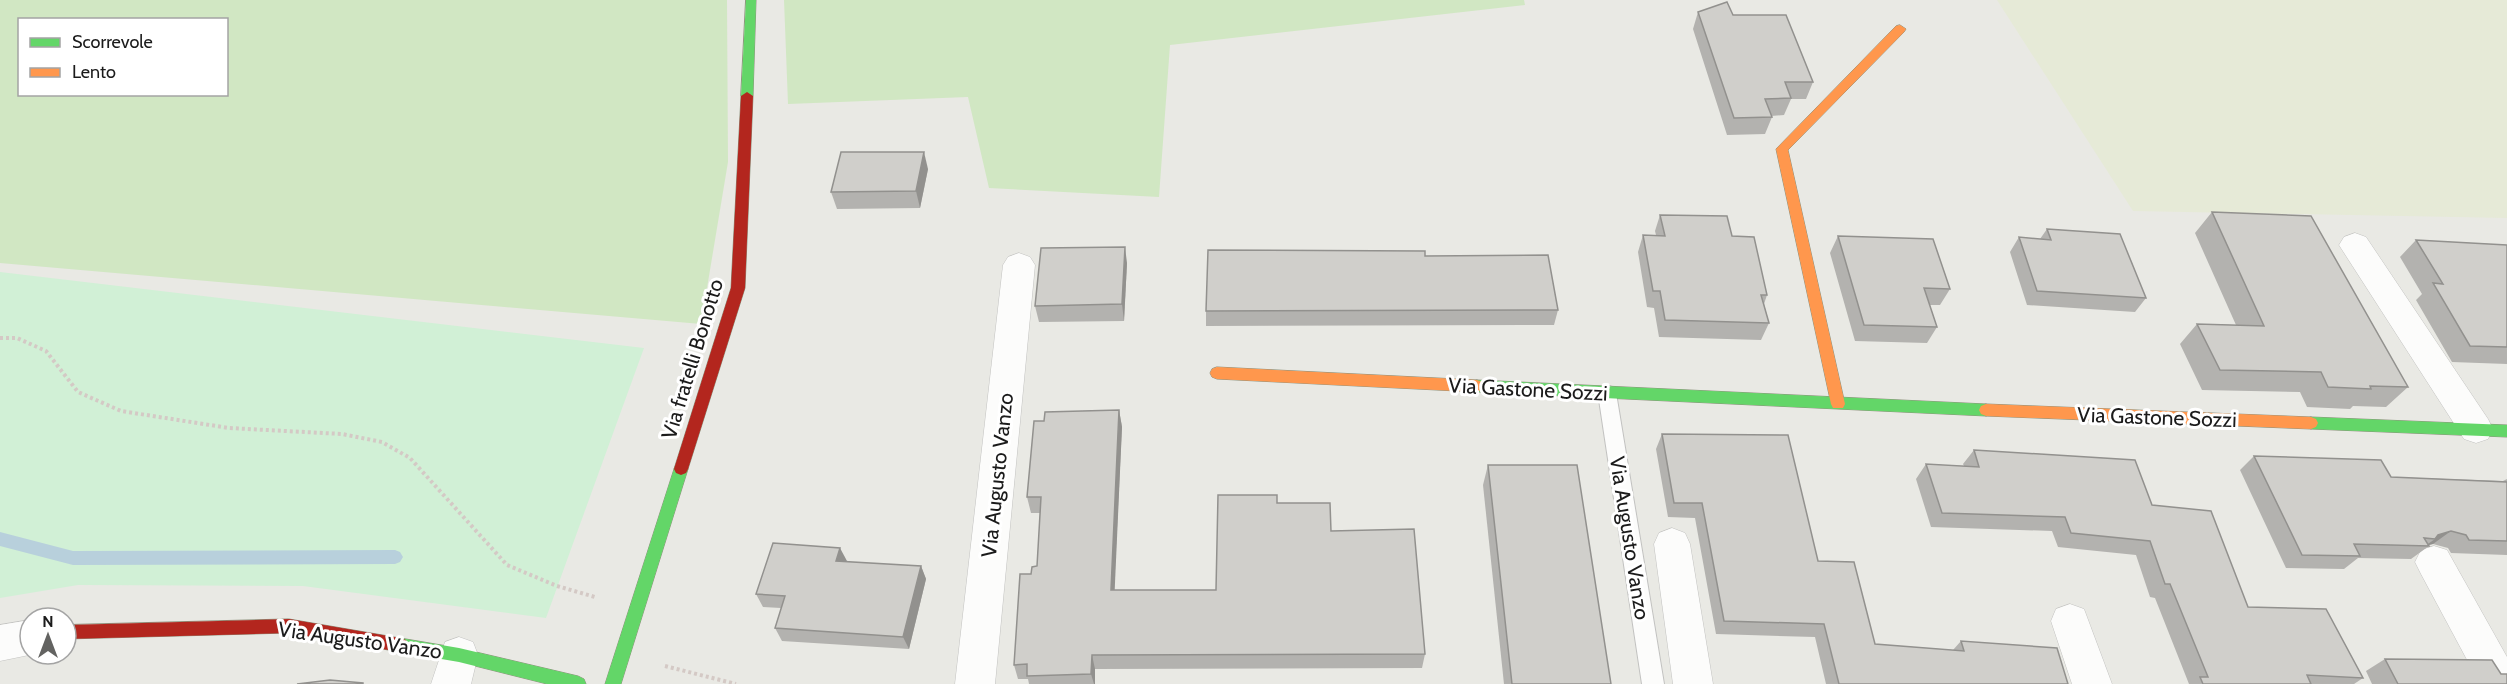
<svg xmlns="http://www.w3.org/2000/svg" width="2507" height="684" font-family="Cabin,sans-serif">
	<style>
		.farmland { fill: #e6ead7 }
		.grass { fill: #d1e7c3; fill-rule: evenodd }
		.park { fill: #d1f0d6 }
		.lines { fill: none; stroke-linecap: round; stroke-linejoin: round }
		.stream { fill: #b8d0dc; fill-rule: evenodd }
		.lane-casing { stroke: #c2c2c0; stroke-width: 2 }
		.street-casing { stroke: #c2c2c0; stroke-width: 1 }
		.fast-casing { stroke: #8e927d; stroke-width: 1 }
		.slow-casing { stroke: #8e927d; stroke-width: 1 }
		.jam-casing { stroke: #8e927d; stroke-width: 1 }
		.path { stroke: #d4c9c5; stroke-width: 4; stroke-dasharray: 3 3; stroke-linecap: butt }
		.lane { fill: #fcfcfb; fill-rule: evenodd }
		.street { fill: #fcfcfb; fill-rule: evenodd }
		.fast { fill: #63d668; fill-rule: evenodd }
		.slow { fill: #ff974d; fill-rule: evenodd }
		.jam { fill: #b3261e; fill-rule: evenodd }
		.wall { fill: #b3b2af }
		.shaded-wall { fill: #92918e }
		.building { fill: #d0cfcb; stroke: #92918e; stroke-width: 1.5 }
		.labels { text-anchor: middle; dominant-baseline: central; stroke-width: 6; stroke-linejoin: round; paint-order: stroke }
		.street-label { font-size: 21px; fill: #1b1b1b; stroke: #fff }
	</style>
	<rect width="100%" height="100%" fill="#e9e9e4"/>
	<polygon class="farmland" points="1997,0 2507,0 2507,218 2133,211"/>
	<g class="grass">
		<path d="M0 0H727L728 162 701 324 0 263ZM20 20H226V94H20Z"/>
		<polygon points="784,0 1524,0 1525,5 1170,45 1159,197 989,188 968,97 788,104"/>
	</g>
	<polygon class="park" points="0,272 644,348 546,618 303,586 78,585 0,598"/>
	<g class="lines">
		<polygon class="stream" points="0,532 73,551 395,550 400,552 403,557 400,562 395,564 73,565 0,546"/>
		<defs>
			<polygon id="lane" points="1607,385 1614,388 1616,393 1664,684 1642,684 1598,393 1600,388"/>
			<g id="street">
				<polygon points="2355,233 2366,237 2488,419 2493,429 2488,439 2476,443 2464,439 2339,245 2344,237"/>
				<polygon points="1019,253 1030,257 1035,265 995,684 955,684 1003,265 1008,257"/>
				<polygon points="1672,528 1685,533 1690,544 1713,684 1673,684 1654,544 1659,533"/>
				<polygon points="2434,546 2447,550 2507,657 2507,684 2480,684 2421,574 2415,562 2421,550"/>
				<polygon points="2070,604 2084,609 2112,684 2072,684 2051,621 2056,609"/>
				<polygon points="30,620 30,654 34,654 0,661 0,625"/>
				<polygon points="459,637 473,642 478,655 471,684 431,684 445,642"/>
			</g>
			<g id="fast">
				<polygon points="746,0 756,0 753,96 747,100 741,96"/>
				<polygon points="1477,380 1986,404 1991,406 1993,410 1991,414 1986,416 1477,392 1472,390 1470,386 1472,382"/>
				<polygon points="2311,417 2507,425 2507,437 2311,429 2306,427 2304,423 2306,419"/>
				<polygon points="681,463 686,465 688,469 621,684 605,684 674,469 676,465"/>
				<polygon points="400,638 459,648 578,676 584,679 586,684 547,684 459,662 400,652 394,650 392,645 394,640"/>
			</g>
			<g id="slow">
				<polygon points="1900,25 1906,29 1904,32 1788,150 1845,404 1843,408 1833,408 1831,404 1776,149 1896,26"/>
				<polygon points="1217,367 1477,380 1482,382 1484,386 1482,390 1477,392 1217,379 1212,377 1210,373 1212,369"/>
				<polygon points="1986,404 2311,417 2316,419 2318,423 2316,427 2311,429 1986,416 1981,414 1979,410 1981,406"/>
			</g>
			<g id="jam">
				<polygon points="747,92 753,96 745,288 688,469 686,473 681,475 676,473 674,469 731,288 741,96"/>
				<polygon points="289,619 400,638 406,640 408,645 406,650 400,652 289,633 66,639 66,625"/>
			</g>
		</defs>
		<use href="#lane" class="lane-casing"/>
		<use href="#street" class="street-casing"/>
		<use href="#fast" class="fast-casing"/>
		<use href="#slow" class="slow-casing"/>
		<use href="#jam" class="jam-casing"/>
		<g class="path">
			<polyline points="0,338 17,338 46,351 78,392 121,411 229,428 342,434 382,442 410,458 507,565 557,586 595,597"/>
			<polyline points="665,666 736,684"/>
		</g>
		<use href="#lane" class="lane"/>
		<use href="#street" class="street"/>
		<use href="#fast" class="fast"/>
		<use href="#slow" class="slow"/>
		<use href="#jam" class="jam"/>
	</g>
	<g class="wall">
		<polygon points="1698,12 1733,15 1813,82 1806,99 1791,99 1784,115 1771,116 1772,117 1765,134 1727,135 1693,29"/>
		<polygon points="928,169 920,208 837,209 831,192"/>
		<polygon points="2212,212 2408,387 2386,407 2353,406 2350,409 2307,407 2300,392 2202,390 2180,344 2197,324 2236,325 2195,233"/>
		<polygon points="1660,215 1732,236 1767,295 1764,304 1769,323 1761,340 1659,337 1654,308 1647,307 1638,252 1643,235 1656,235 1655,231"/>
		<polygon points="2047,229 2146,298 2135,312 2027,305 2010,252 2019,237 2040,239"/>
		<polygon points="1838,236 1950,289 1940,305 1930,305 1937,327 1927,343 1855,341 1830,253"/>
		<polygon points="2416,240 2507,245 2507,364 2452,362 2416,300 2422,294 2400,257"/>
		<polygon points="1425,256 1558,310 1554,325 1206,326 1206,311"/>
		<polygon points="1127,263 1124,321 1039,322 1035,306"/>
		<polygon points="1119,410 1122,427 1114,590 1216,590 1277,503 1331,531 1425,654 1422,668 1095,669 1095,684 1029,684 1028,679 1018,679 1014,665 1031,574 1037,566 1040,513 1031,513 1027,497 1044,421"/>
		<polygon points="1662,434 1818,561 1875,644 1953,650 1961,641 2068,684 1826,684 1815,637 1716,634 1695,518 1668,517 1656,449"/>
		<polygon points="1974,450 2152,505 2248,607 2363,678 2354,684 2189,684 2155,598 2150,597 2136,555 2058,547 2052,531 1931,527 1916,479 1926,464 1964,466 1963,464"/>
		<polygon points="2254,456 2391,477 2503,481 2507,479 2507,555 2451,553 2448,548 2433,544 2428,545 2429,546 2411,559 2358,558 2344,569 2286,568 2240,470"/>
		<polygon points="1488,465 1611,684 1504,684 1483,485"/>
		<polygon points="847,561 846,562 921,566 926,579 909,649 782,641 775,628 781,608 763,607 756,594"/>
		<polygon points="2385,659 2507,684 2372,684 2366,671"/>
	</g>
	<g class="shaded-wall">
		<polygon points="924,152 928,169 920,208 916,191"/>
		<polygon points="1125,247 1127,263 1124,321 1122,304"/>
		<polygon points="1119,410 1122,427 1114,605 1111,590"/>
		<polygon points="2451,531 2433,544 2425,546 2435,539 2438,535"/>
		<polygon points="840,548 847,561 843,574 836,561"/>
		<polygon points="921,566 926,579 909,649 903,637"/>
		<polygon points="1092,655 1095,669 1095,684 1094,684 1091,674"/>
	</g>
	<g class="building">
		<polygon points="1727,2 1733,15 1786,15 1813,82 1785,82 1791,98 1765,99 1772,117 1734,118 1698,12"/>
		<polygon points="841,152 924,152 916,191 831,192"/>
		<polygon points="2212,212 2311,216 2408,387 2370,386 2371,389 2328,387 2321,372 2220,370 2197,324 2264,326"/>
		<polygon points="1660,215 1727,216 1732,236 1754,237 1767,295 1761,295 1769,323 1665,320 1660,291 1653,291 1643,235 1665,236"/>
		<polygon points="2047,229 2120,234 2146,298 2037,291 2019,237 2051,240"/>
		<polygon points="1838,236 1933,239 1950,289 1924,288 1937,327 1864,325"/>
		<polygon points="2416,240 2507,245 2507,347 2470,346 2433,283 2443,284"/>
		<polygon points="1125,247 1122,304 1035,306 1041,248"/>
		<polygon points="1208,250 1425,251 1425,256 1548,255 1558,310 1206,311"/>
		<polygon points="1119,410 1111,590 1216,590 1218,495 1277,495 1277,503 1330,503 1331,531 1414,529 1425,654 1092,655 1091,674 1027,676 1027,664 1014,665 1020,574 1031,574 1032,567 1037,566 1041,497 1027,497 1034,421 1044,421 1045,412"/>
		<polygon points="1662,434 1788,435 1818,561 1854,562 1875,644 1964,651 1961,641 2057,648 2068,684 1839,684 1824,624 1724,621 1702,503 1674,503"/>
		<polygon points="1974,450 2135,460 2152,505 2211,511 2248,607 2326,609 2363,678 2307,675 2311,684 2203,684 2200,677 2208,677 2170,584 2165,584 2150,541 2071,533 2065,517 1942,513 1926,464 1979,467"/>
		<polygon points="2254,456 2381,460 2391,477 2507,482 2507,541 2469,540 2466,535 2451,531 2438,535 2435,539 2424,538 2429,546 2354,544 2360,556 2302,555"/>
		<polygon points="1488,465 1577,465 1611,684 1512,684"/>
		<polygon points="773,543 840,548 836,561 921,566 903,637 775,628 785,596 756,594"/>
		<polygon points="2385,659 2492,660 2501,674 2507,674 2507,684 2398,684"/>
		<polygon points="330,680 363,683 363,684 297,684"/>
	</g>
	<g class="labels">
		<g class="street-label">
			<text transform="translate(692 359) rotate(-73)">Via fratelli Bonotto</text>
			<text transform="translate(1528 389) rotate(3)">Via Gastone Sozzi</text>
			<text transform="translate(2157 417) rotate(2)">Via Gastone Sozzi</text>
			<text transform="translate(997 475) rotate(-84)">Via Augusto Vanzo</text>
			<text transform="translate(1630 538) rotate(81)">Via Augusto Vanzo</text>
			<text transform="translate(360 640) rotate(8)">Via Augusto Vanzo</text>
		</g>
	</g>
	<rect x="18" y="18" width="210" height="78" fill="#ffffff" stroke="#a4a4a4" stroke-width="1.5"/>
	<rect x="30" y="38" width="30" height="9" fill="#63d668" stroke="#a4a4a4" stroke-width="1.5"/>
	<text x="72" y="48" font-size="18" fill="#1b1b1b">Scorrevole</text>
	<rect x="30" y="68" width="30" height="9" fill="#ff974d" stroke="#a4a4a4" stroke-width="1.5"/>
	<text x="72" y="78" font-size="18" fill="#1b1b1b">Lento</text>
	<g transform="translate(48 636)"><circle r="28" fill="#ffffff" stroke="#a4a4a4" stroke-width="1.5"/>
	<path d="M0-4.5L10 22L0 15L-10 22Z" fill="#636361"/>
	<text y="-9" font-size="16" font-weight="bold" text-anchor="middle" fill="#1b1b1b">N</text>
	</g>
</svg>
